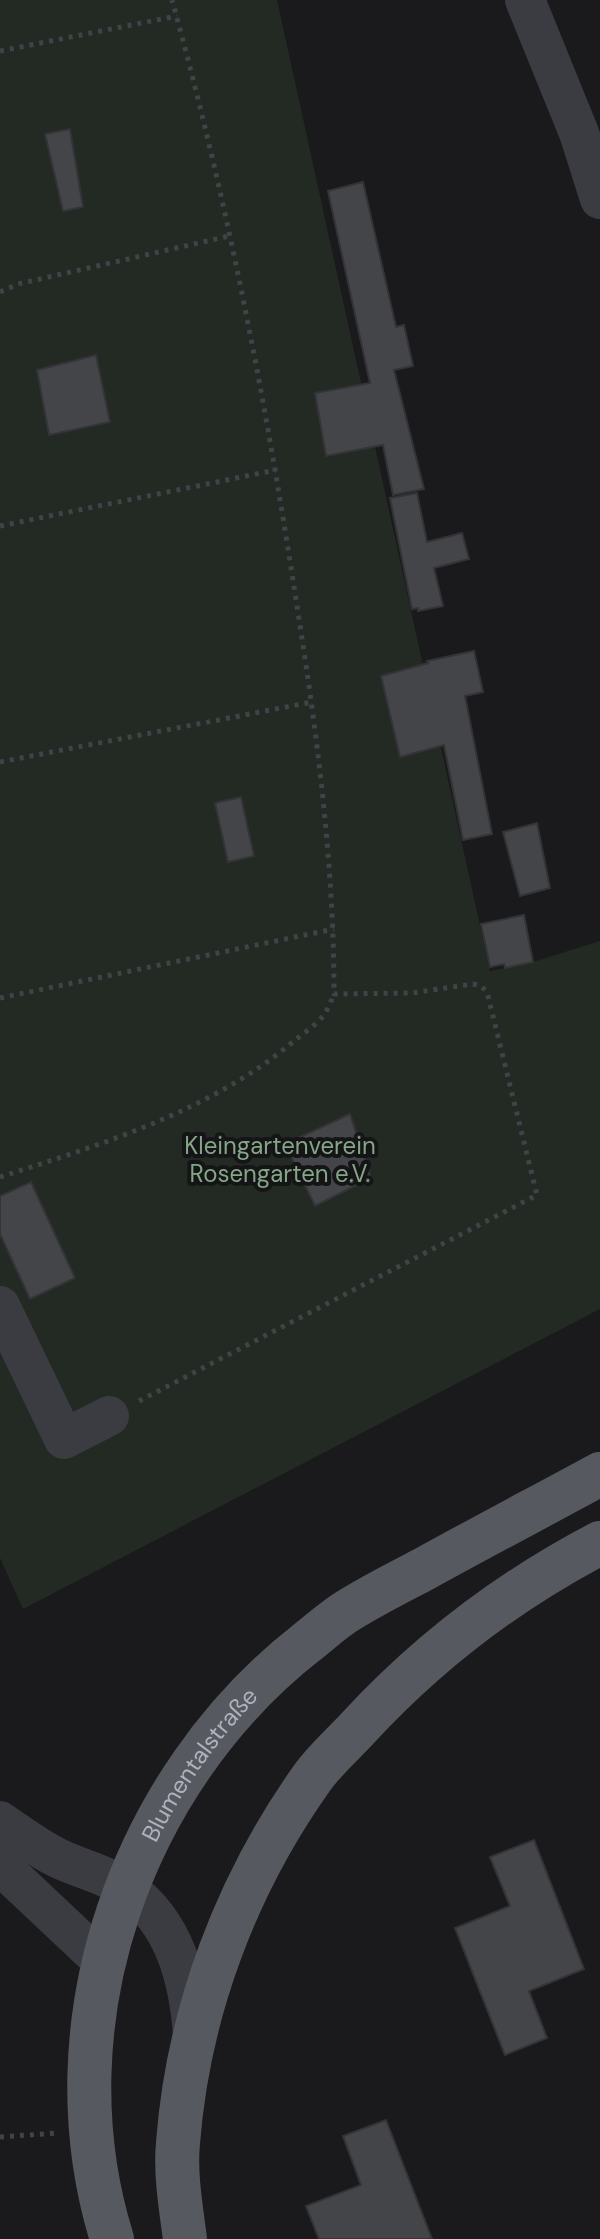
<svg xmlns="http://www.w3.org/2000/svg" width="600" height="2239" font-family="'DM Sans',sans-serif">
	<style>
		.green { fill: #222a23 }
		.building { fill: #444549; stroke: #343438; stroke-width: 2 }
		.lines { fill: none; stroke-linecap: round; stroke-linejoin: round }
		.path { stroke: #414348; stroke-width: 5; stroke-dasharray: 4 6; stroke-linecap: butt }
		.minor { stroke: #3b3c41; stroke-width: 40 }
		.major { stroke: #575960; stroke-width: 44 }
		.labels { text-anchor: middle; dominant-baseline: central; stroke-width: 8; stroke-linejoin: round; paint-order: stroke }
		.park-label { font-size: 24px; fill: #85a587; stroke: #151517 }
		.street-label { font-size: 24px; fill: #adb1bb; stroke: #151517 }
	</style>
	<rect width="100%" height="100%" fill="#1a1a1c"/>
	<polygon class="green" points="0,0 277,0 490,971 533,962 600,941 600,1309 23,1609 0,1558"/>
	<g class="building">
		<polygon points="70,129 83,207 63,211 45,134"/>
		<polygon points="363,182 396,327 404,325 413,366 394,370 424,489 393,495 383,445 326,456 315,393 370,383 328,191"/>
		<polygon points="96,355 110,422 49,435 37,370"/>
		<polygon points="417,493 427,542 462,533 469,559 434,568 443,606 418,611 418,608 412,609 390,498"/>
		<polygon points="474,651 483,692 465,696 492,834 463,840 444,745 400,757 381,676 428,663 427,661"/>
		<polygon points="241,797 254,856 228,862 215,803"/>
		<polygon points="537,823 550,888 520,896 503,832"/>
		<polygon points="524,915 533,962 505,968 504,964 490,967 481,924"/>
		<polygon points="350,1114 371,1178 315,1206 285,1144"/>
		<polygon points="31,1182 75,1278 30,1299 0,1234 0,1196"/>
		<polygon points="534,1840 584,1969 529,1991 547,2038 505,2055 455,1928 510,1906 490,1857"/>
		<polygon points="386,2120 432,2239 319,2239 306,2206 361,2185 343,2136"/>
	</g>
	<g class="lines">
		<g class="path">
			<polyline points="0,51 177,16"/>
			<polyline points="0,292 18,284 229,236"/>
			<polyline points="0,526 276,470"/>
			<polyline points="0,762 312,702"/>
			<polyline points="0,998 334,929"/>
			<path d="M0 1177C100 1145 214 1110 295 1040 304 1033 316 1025 323 1016 328 1010 331 1001 334 994"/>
			<path d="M139 1401 537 1195 487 992 481 986 473 984 412 993 334 994C334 853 314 712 292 574 262 381 224 188 172 0"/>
			<polyline points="0,2137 57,2133"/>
		</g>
		<g class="minor">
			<polyline points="525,0 579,133 600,199"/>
			<polyline points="0,1306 64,1439 109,1416"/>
			<path d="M0 1821C17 1833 34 1845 52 1855 75 1868 104 1873 126 1888 175 1922 189 1980 193 2035"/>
			<polyline points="0,1865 103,1962"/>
		</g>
		<g class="major">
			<path id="s1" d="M112 2239C45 2024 131 1780 306 1643 320 1632 334 1619 349 1610 373 1595 399 1582 424 1569 482 1537 541 1506 600 1474"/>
			<path d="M185 2239C181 2208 175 2174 178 2143 188 2012 236 1885 312 1778 324 1761 342 1745 357 1729 427 1653 508 1591 600 1543"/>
		</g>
	</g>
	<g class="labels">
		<g class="park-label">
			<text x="280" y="1145">Kleingartenverein<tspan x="280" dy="28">Rosengarten e.V.</tspan></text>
		</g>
		<g class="street-label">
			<text stroke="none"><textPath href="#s1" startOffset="502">Blumentalstraße</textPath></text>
		</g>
	</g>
</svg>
